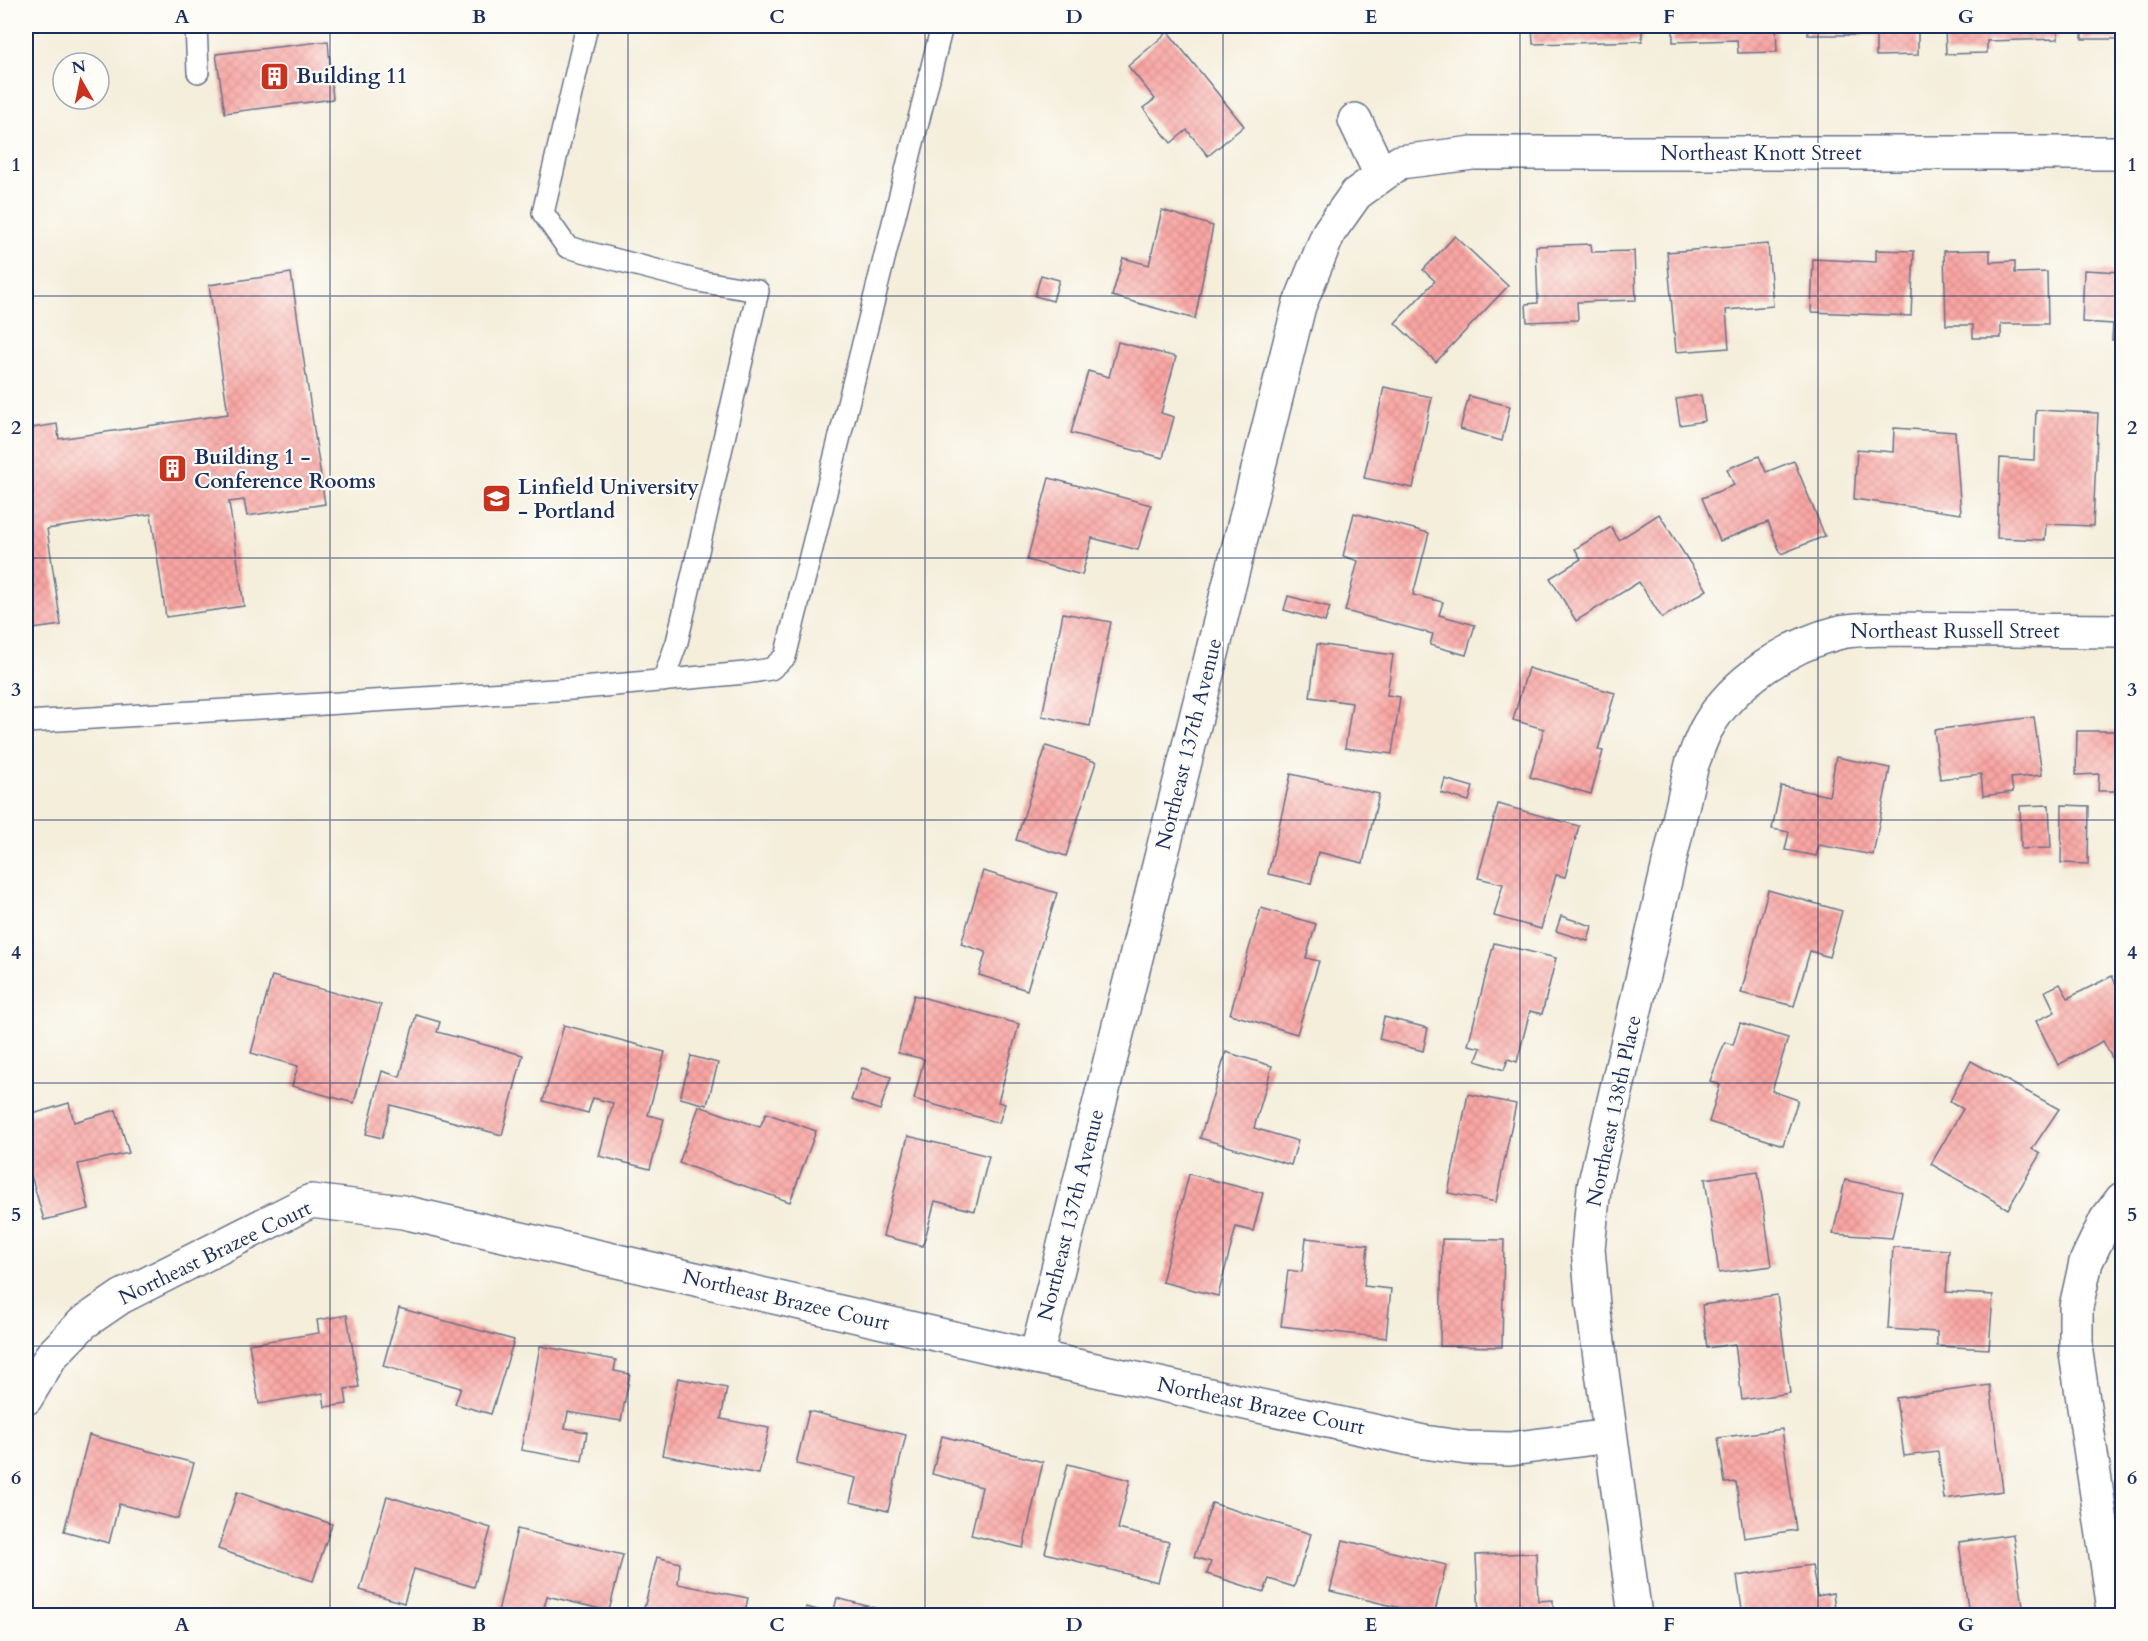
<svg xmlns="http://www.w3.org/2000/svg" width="2148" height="1641" font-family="Cardo,serif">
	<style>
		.building { fill: url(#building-cross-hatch) }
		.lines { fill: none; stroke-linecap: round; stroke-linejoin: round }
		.service-casing { stroke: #67728a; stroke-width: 24 }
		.minor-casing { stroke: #67728a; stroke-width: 36 }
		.service { stroke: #fff; stroke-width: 21 }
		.minor { stroke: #fff; stroke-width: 33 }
		.grid { fill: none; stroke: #1b2f5e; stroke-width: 1.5; stroke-opacity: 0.55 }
		.labels { text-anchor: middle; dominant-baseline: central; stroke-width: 4.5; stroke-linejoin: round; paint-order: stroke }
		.poi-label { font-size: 21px; font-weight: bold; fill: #1b2f5e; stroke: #fdfcf7; text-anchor: start }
		.street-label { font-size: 21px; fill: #1b2f5e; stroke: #fdfcf7 }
		.neatline { fill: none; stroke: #1b2f5e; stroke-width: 2 }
		.grid-label { font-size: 20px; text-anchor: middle; font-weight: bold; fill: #1b2f5e }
	</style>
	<defs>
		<pattern id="building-cross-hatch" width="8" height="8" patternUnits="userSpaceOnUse" patternTransform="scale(1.5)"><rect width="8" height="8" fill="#f9a6a3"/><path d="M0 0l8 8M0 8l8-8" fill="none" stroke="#d58f8f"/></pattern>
	</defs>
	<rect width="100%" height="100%" fill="#fdfcf7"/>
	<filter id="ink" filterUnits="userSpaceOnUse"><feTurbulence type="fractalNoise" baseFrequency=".0167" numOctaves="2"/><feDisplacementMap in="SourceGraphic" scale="12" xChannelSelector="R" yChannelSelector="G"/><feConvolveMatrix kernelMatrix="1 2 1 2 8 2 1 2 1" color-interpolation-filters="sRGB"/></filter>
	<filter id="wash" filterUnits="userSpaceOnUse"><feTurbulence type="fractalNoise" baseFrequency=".008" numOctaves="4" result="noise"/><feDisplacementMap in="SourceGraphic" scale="24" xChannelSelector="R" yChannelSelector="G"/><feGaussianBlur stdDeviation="1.35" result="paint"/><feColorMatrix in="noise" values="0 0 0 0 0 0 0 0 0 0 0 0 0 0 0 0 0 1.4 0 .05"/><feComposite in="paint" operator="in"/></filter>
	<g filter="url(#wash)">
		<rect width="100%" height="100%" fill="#f4eedb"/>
		<g id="blocks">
			<g class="building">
				<polygon points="1532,26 1642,26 1642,41 1533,44"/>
				<polygon points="1673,26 1776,26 1777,52 1738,53 1737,40 1673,42"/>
				<polygon points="1808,26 1918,26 1918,55 1876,56 1876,35 1808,35"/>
				<polygon points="1945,26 2058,26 2058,39 1987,41 1987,53 1946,54"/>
				<rect x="2082" y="26" width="40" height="13"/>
				<polygon points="1168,32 1244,126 1208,156 1187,130 1171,143 1143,108 1155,99 1128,66"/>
				<polygon points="328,41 333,99 225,113 216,54"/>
				<polygon points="1162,210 1213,226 1195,319 1112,296 1123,258 1149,265"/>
				<polygon points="1455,236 1508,286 1436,362 1395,323 1435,281 1423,270"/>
				<polygon points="1591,244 1592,252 1634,251 1636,300 1577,302 1578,320 1527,322 1526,304 1538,303 1536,246"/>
				<polygon points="1768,244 1773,306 1726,310 1729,348 1676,352 1667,252"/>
				<polygon points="1876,250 1914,251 1911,316 1811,312 1813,259 1876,262"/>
				<polygon points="1990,250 1990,262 2015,261 2015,273 2047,272 2048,324 2001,324 2001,338 1973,338 1973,325 1946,325 1944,251"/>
				<polygon points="2084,270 2122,272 2122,341 2112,340 2113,324 2082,322"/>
				<polygon points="291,273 325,504 247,516 244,500 229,502 244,606 166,617 151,514 47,529 61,625 26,630 26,429 57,424 59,439 228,414 209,285"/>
				<polygon points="1041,275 1059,280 1053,301 1035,296"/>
				<polygon points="1118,342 1176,357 1161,413 1174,417 1163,458 1071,433 1088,371 1109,377"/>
				<polygon points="1384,387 1432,397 1413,488 1364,478"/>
				<polygon points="1701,395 1705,421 1680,425 1676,399"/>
				<polygon points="1469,396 1510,406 1502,441 1460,429"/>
				<polygon points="2036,410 2098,413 2093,526 2046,524 2045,540 1997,538 2000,458 2034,460"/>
				<polygon points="1894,428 1955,432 1961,514 1854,499 1857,449 1893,452"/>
				<polygon points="1759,456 1766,472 1794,461 1825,536 1781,554 1768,522 1720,541 1702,498 1734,485 1727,469"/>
				<polygon points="1049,478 1151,505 1138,550 1092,538 1082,575 1027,560"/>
				<polygon points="1354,513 1429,533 1413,595 1443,602 1439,615 1475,625 1466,655 1430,645 1433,634 1345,611 1358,561 1343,556"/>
				<polygon points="1659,514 1707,590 1662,618 1639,582 1576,621 1550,578 1581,559 1575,549 1611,527 1619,540"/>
				<polygon points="1288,596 1330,607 1325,622 1284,610"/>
				<polygon points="1063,613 1111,622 1090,726 1042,716"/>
				<polygon points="1317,644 1393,655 1387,695 1400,697 1392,754 1345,748 1352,703 1310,697"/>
				<polygon points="1528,668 1615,693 1598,750 1603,751 1591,794 1530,777 1544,729 1513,720"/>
				<polygon points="2034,717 2042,775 2011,778 2013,792 1983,796 1981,774 1940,779 1934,730"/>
				<polygon points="2077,731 2122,731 2122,791 2098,791 2099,774 2076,775"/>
				<polygon points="1046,746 1096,762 1066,856 1016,840"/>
				<polygon points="1836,757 1890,768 1873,855 1819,845 1816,856 1785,850 1789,832 1772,829 1781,786 1829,796"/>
				<polygon points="1291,774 1379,794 1363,863 1318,852 1311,884 1268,874"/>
				<polygon points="1445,779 1473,787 1469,801 1441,793"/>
				<polygon points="1498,804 1579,826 1565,877 1556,875 1541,929 1494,916 1503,884 1478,878"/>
				<polygon points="2049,805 2051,848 2021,849 2020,806"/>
				<polygon points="2062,805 2089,806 2088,864 2061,863"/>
				<polygon points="983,871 1057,893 1027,990 979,975 986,952 961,944"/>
				<polygon points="1768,890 1842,911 1829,957 1810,951 1794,1006 1741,993"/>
				<polygon points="1261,908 1316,924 1306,958 1319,961 1297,1034 1230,1014"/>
				<polygon points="1561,916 1592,926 1588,941 1556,931"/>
				<polygon points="1494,943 1556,958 1542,1014 1530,1011 1517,1062 1508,1059 1504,1070 1476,1061 1481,1048 1468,1045"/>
				<polygon points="272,976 381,1005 354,1103 292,1086 298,1066 251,1053"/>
				<polygon points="2112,976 2122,996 2122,1067 2118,1069 2103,1041 2058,1065 2036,1021 2055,1012 2045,991 2060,984 2068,998"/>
				<polygon points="914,995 1019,1024 998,1102 1005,1104 999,1123 914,1099 924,1059 898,1053"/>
				<polygon points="416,1015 440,1022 437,1032 523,1055 502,1135 391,1105 382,1138 366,1134 382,1071 400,1077"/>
				<polygon points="1384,1017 1428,1028 1423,1051 1379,1039"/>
				<polygon points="1740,1023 1788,1038 1772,1091 1798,1100 1783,1145 1709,1122 1720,1085 1710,1081 1725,1042 1733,1045"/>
				<polygon points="564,1025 665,1052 648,1115 664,1119 650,1169 599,1156 613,1103 593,1098 588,1113 543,1101"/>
				<polygon points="1226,1052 1272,1066 1254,1128 1298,1141 1291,1165 1200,1138"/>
				<polygon points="691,1056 718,1063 707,1105 680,1098"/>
				<polygon points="1971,1061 2059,1109 2032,1149 2040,1154 2008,1209 1931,1164 1963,1109 1950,1101"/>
				<polygon points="862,1068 891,1077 880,1110 851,1100"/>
				<polygon points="1468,1094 1516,1104 1496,1202 1448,1193"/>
				<polygon points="69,1103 74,1122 116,1110 129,1153 78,1164 89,1209 44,1220 26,1158 26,1116"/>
				<polygon points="699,1106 760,1127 766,1113 816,1131 790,1202 679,1163"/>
				<polygon points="908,1136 989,1156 975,1211 935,1201 923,1246 883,1236"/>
				<polygon points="1758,1171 1772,1266 1719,1273 1705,1179"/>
				<polygon points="1189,1174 1263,1193 1253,1231 1236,1227 1218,1296 1162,1282"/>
				<polygon points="1845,1180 1902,1192 1892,1238 1833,1234"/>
				<polygon points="1306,1238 1368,1245 1364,1286 1391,1289 1386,1338 1281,1326 1288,1270 1302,1272"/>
				<polygon points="1442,1239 1504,1240 1502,1347 1440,1346"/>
				<polygon points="1893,1247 1949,1250 1946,1292 1993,1295 1989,1349 1937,1346 1937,1332 1888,1329"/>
				<polygon points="1777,1295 1790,1393 1742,1400 1735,1344 1707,1348 1702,1305"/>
				<polygon points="399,1308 514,1340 491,1414 455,1404 461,1388 383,1366"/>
				<polygon points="347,1315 359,1387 345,1389 347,1404 325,1407 323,1393 259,1404 249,1344 319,1333 317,1320"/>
				<polygon points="540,1346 616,1360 614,1371 630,1374 621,1421 568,1412 565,1428 587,1432 582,1461 521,1450"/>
				<polygon points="678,1378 727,1388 721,1419 769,1428 759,1474 662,1455"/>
				<polygon points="1990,1385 2003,1491 1944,1499 1938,1452 1904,1456 1896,1398"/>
				<polygon points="809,1411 906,1435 888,1511 850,1502 856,1478 796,1464"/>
				<polygon points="1782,1429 1796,1530 1744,1538 1736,1482 1725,1483 1718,1438"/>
				<polygon points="89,1435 194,1463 178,1519 119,1504 109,1543 64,1531"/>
				<polygon points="942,1436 1043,1462 1023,1548 971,1535 982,1487 932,1474"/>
				<polygon points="1068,1464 1130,1480 1118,1529 1169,1542 1158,1582 1045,1553"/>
				<polygon points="237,1492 332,1524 313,1581 218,1549"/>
				<polygon points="387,1496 491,1528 474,1587 414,1569 404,1603 360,1590"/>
				<polygon points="1212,1503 1311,1534 1294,1587 1269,1579 1264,1592 1207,1574 1211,1562 1194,1557"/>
				<polygon points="517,1529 623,1555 609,1611 547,1596 542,1616 497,1616"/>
				<polygon points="2013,1534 2024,1614 1969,1616 1959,1542"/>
				<polygon points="1343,1540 1446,1565 1434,1616 1330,1591"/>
				<polygon points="1536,1553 1538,1601 1553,1600 1553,1616 1479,1616 1476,1555"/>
				<polygon points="657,1557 680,1563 678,1584 748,1598 744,1616 642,1616"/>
				<polygon points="1812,1565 1817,1596 1833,1593 1836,1616 1743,1616 1737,1576"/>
				<polygon points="837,1598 893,1613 892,1616 804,1616 806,1607 833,1614"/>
			</g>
		</g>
	</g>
	<g filter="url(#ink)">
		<use href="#blocks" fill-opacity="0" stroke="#67728a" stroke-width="1.5"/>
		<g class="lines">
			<defs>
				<g id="service">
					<polyline points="196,26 198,72"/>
					<polyline points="587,26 543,213 567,247 698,281 758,291 677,642 663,681"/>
					<polyline points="26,722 571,689 745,673 771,669 785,657 942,26"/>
				</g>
				<g id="minor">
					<polyline points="1355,120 1381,175"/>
					<polyline points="1036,1357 1299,306 1329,232 1356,194 1400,162 1473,153 2122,153"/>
					<polyline points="26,1398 51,1356 83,1323 121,1297 311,1201 403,1212 1036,1357 1424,1442 1467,1448 1510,1449 1609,1436"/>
					<path d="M1635 1616 1593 1305 1588 1249 1594 1187 1692 764C1697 752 1701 737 1708 726 1733 682 1789 645 1837 633 1850 629 1865 630 1879 629L2122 631"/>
					<polyline points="2115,1616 2076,1353 2076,1307 2086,1262 2106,1220 2122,1199"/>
				</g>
			</defs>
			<use href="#service" class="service-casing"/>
			<use href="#minor" class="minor-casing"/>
			<use href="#service" class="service"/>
			<use href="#minor" class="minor"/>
		</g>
	</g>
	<path class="grid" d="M330 26V1616M628 26V1616M925 26V1616M1223 26V1616M1520 26V1616M1818 26V1616M26 296H2122M26 558H2122M26 820H2122M26 1083H2122M26 1346H2122"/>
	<defs>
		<symbol id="building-square" viewBox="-11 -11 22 22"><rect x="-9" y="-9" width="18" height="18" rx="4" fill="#c8321e" stroke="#fdfcf7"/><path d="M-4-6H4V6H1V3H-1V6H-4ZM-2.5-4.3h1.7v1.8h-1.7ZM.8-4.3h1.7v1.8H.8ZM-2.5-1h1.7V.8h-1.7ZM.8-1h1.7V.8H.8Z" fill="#fff"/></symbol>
		<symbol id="university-square" viewBox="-11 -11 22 22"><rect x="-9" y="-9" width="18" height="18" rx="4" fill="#c8321e" stroke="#fdfcf7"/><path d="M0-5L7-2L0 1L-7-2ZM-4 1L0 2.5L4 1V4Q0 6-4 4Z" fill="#fff"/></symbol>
	</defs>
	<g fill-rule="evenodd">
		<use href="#building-square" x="258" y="60" width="33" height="33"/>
		<use href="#building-square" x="156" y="452" width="33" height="33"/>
		<use href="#university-square" x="480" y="482" width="33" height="33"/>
	</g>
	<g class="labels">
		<g class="poi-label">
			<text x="296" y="76">Building 11</text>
			<text x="194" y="457">Building 1 -<tspan x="194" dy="24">Conference Rooms</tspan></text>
			<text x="518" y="487">Linfield University<tspan x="518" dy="24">- Portland</tspan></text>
		</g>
		<g class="street-label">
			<text x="1761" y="153">Northeast Knott Street</text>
			<text x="1955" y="631">Northeast Russell Street</text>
			<text transform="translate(1189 744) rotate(-76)">Northeast 137th Avenue</text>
			<text transform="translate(1614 1111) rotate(-78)">Northeast 138th Place</text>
			<text transform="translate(1071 1215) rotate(-76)">Northeast 137th Avenue</text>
			<text transform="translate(215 1253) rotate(-26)">Northeast Brazee Court</text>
			<text transform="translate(786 1300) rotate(13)">Northeast Brazee Court</text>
			<text transform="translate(1261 1406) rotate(12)">Northeast Brazee Court</text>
		</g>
	</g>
	<rect width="2148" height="1641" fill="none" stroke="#fdfcf7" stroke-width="66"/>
	<g transform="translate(81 81) rotate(351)"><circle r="28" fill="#fdfcf7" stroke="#a3aaba" stroke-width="1.5"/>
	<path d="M0-4.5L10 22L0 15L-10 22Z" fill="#c8321e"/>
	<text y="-9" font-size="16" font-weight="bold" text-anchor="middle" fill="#1b2f5e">N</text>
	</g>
	<rect x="33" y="33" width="2082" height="1575" class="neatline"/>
	<g class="grid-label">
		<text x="182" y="23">A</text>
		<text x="479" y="23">B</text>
		<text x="777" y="23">C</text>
		<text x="1074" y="23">D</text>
		<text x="1371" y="23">E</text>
		<text x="1669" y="23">F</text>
		<text x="1966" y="23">G</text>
		<text x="16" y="171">1</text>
		<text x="2132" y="171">1</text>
		<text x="16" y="434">2</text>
		<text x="2132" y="434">2</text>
		<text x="16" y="696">3</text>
		<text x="2132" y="696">3</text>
		<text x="16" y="959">4</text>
		<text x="2132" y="959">4</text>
		<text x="16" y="1221">5</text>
		<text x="2132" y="1221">5</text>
		<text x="16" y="1484">6</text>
		<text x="2132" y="1484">6</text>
		<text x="182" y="1631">A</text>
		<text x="479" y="1631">B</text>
		<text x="777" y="1631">C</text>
		<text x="1074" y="1631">D</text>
		<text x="1371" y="1631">E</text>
		<text x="1669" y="1631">F</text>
		<text x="1966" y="1631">G</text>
	</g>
</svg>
